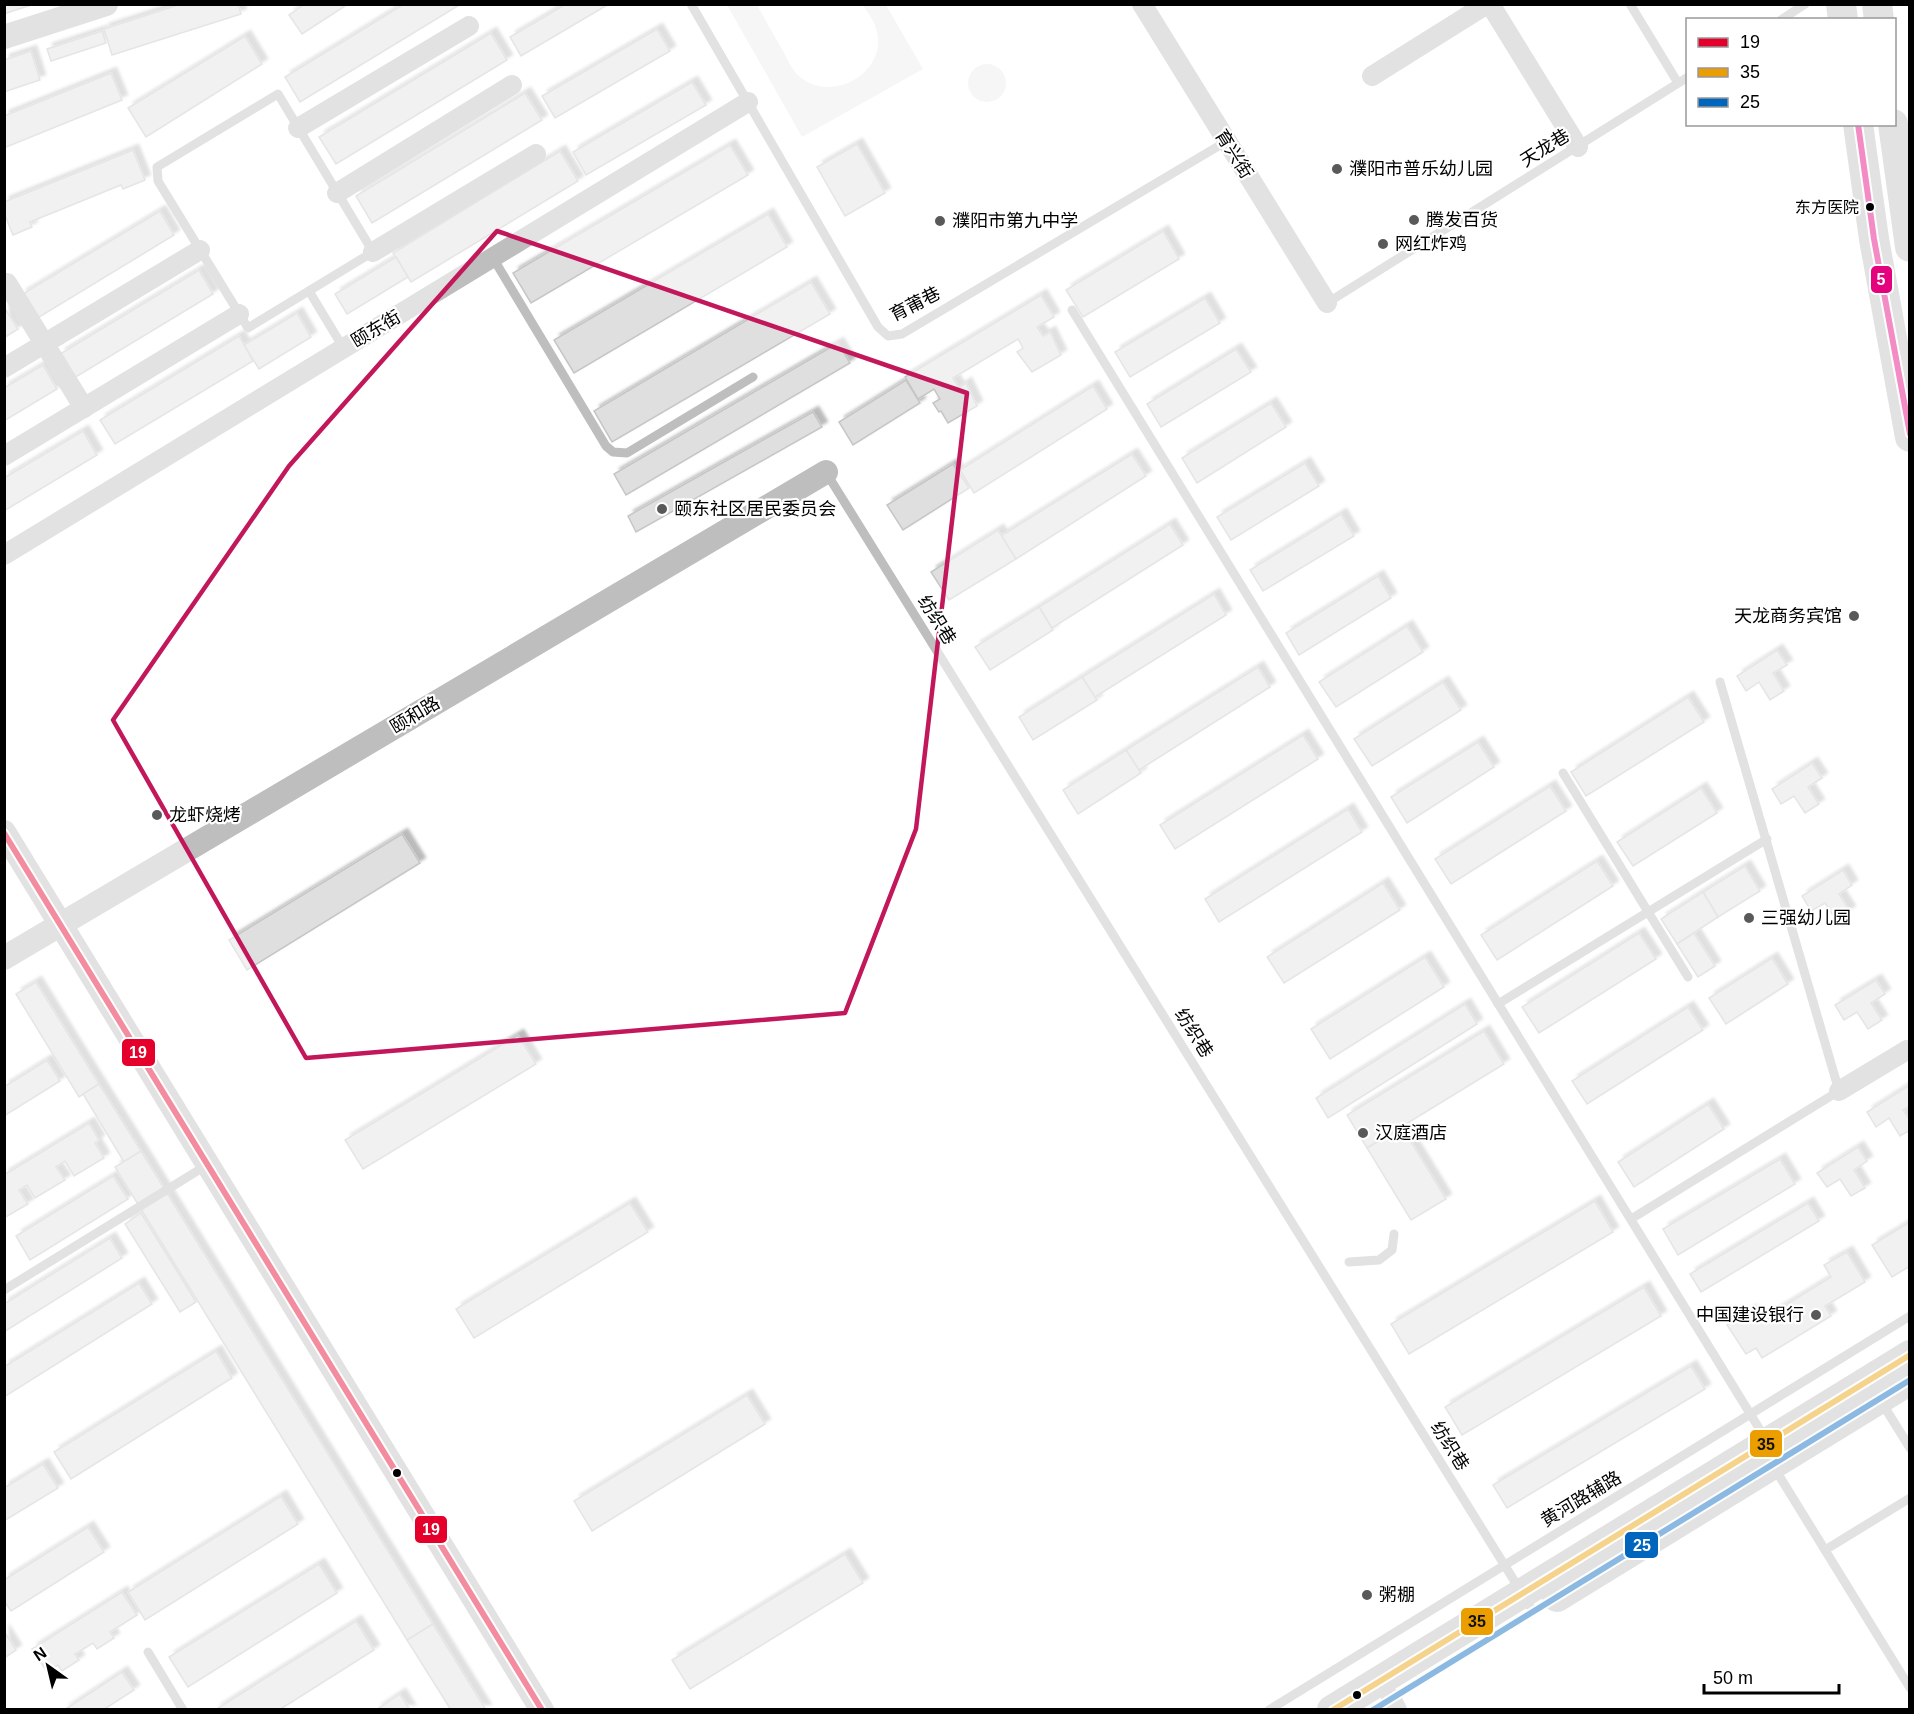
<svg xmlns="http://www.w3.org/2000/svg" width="1914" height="1714" font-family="Helvetica,'Noto Sans SC',sans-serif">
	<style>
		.green { fill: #ebebeb }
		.building { fill: #dfdfdf; stroke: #c6c6c6; stroke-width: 1.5; filter: url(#shadow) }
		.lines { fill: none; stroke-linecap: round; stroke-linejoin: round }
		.service { stroke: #bebebe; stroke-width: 9 }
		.minor { stroke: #bebebe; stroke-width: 20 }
		.tertiary { stroke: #bebebe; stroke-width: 24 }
		.primary { stroke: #bebebe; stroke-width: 30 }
		.bus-1-casing { stroke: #fff; stroke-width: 10 }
		.bus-2-casing { stroke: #fff; stroke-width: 10 }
		.bus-3-casing { stroke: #fff; stroke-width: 10 }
		.bus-4-casing { stroke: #fff; stroke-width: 10 }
		.bus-1 { stroke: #e4002b; stroke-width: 6 }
		.bus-2 { stroke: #eb9e00; stroke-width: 6 }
		.bus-3 { stroke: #0065bd; stroke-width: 6 }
		.bus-4 { stroke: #e5007d; stroke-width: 6 }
		.marked { fill: none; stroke: #c2185b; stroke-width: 4.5; stroke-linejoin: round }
		.poi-dot { fill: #595959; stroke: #fff; stroke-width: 2 }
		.bus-dot { fill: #000; stroke: #fff; stroke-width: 2 }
		.labels { text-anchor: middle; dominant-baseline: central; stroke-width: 4.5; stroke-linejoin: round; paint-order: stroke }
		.bus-label { font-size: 16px; fill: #000; stroke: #fff; text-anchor: end }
		.street-label { font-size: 18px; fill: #000; stroke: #fff }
		.poi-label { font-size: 18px; fill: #000; stroke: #fff; text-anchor: start }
		.line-badge { stroke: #fff; stroke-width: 2 }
		.badge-label { font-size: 16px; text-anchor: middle; font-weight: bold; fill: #fff }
		.pale-badge-label { font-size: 16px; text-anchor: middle; font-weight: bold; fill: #111 }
	</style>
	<defs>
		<filter id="shadow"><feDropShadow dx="5.5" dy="-5.5" stdDeviation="1.5" flood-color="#0004"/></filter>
	</defs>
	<rect width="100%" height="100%" fill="#fff"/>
	<g class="green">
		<path d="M727 5H757C766 21 775 37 784 53 788 60 792 70 799 76 833 106 890 70 876 29 874 20 867 12 863 5H886L923 69 802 137Z"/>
		<circle cx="987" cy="83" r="19"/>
	</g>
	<g class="building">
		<polygon points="4,4 34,4 4,14"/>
		<polygon points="181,4 238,4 241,14 112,55 104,29"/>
		<polygon points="305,4 348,4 302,34 289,15"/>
		<polygon points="404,4 461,4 300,102 285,77"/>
		<polygon points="566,4 609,4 521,56 510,37"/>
		<polygon points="657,29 670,51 555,118 542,96"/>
		<polygon points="102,31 106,43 51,61 47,49"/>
		<polygon points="491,33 507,60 336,164 319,137"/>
		<polygon points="245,36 262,64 146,137 128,108"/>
		<polygon points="31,51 40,80 4,92 4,60"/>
		<polygon points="111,73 122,100 4,148 4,116"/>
		<polygon points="692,82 706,105 586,175 573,152"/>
		<polygon points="525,93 542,120 372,223 356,196"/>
		<polygon points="857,144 885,193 845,216 817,167"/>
		<polygon points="730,145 748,175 531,303 513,273"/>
		<polygon points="133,150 145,180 123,189 121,185 30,222 32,227 13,235 4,213 4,202"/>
		<polygon points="560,151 578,181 411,282 393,253"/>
		<polygon points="160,211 174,235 36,319 21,295"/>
		<polygon points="768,214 787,247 574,373 554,340"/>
		<polygon points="1163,231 1179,259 1083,317 1066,290"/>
		<polygon points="396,257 408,277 347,314 335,294"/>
		<polygon points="199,270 213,294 74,378 60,354"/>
		<polygon points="811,282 830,314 612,442 594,411"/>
		<polygon points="1041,295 1054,317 1037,327 1043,336 1050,332 1061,355 1032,372 1017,352 1023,348 1018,339 953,378 959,388 966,383 977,406 948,423 941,411 939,412 933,403 940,399 934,389 918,399 905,377"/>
		<polygon points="1205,298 1220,323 1130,377 1115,352"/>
		<polygon points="4,307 18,329 4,338"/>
		<polygon points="297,313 311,337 259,369 244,345"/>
		<polygon points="239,336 253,361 115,444 100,420"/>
		<polygon points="838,343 850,363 626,495 614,474"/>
		<polygon points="1236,349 1251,372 1161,427 1147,404"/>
		<polygon points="43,365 57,389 4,421 4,388"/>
		<polygon points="906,380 920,403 853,445 839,422"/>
		<polygon points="1093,386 1107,409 974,493 960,470"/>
		<polygon points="1271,403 1286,427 1197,483 1182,458"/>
		<polygon points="813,412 822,427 636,532 628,516"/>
		<polygon points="83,431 97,455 4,511 4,478"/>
		<polygon points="1132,454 1146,476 1016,559 1001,536"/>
		<polygon points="1305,463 1319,486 1231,540 1217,517"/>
		<polygon points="953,464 969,488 903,530 887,505"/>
		<polygon points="1341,514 1354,536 1263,591 1250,570"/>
		<polygon points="1170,524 1183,545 1052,628 1039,607"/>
		<polygon points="998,530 1016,559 949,600 931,572"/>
		<polygon points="1378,576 1391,598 1299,655 1286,633"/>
		<polygon points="1214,594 1226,615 1095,697 1082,677"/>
		<polygon points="1039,607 1053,630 990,670 975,647"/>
		<polygon points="1407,626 1423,652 1336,707 1319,682"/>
		<polygon points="1777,650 1787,665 1773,673 1784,691 1770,700 1759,682 1746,691 1737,676"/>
		<polygon points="1258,667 1270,687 1139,770 1126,750"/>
		<polygon points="1082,677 1097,700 1033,740 1019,717"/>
		<polygon points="1443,682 1461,710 1372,766 1354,739"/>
		<polygon points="1688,697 1704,722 1586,796 1571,772"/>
		<polygon points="1303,735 1318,759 1175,849 1160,825"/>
		<polygon points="1478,742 1494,767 1407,823 1391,797"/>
		<polygon points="1126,750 1141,773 1078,814 1063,790"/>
		<polygon points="1812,763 1822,778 1808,787 1819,804 1805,813 1794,796 1781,804 1772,789"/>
		<polygon points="1550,786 1566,811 1451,884 1435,859"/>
		<polygon points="1701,788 1717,813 1633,866 1617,842"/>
		<polygon points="1348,809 1362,832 1219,922 1205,899"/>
		<polygon points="402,834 420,863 247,970 229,940"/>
		<polygon points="1597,861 1613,886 1497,960 1481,935"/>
		<polygon points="1745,866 1760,891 1718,917 1703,892"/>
		<polygon points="1843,870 1852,885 1839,894 1850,911 1836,920 1825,903 1811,911 1802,896"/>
		<polygon points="1383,883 1400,910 1284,983 1267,957"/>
		<polygon points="1703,892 1718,917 1677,944 1661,919"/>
		<polygon points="1639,933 1656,959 1539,1033 1522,1007"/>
		<polygon points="1694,933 1715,966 1698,977 1677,944"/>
		<polygon points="1425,957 1444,987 1330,1059 1311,1029"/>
		<polygon points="1772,958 1788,984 1726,1024 1709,998"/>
		<polygon points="1876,980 1885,994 1871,1003 1882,1020 1868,1029 1857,1012 1844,1020 1835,1005"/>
		<polygon points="36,982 99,1084 79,1097 16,994"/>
		<polygon points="1465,1004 1477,1024 1328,1118 1316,1098"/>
		<polygon points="1688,1007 1703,1030 1587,1104 1572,1081"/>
		<polygon points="1484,1031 1504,1064 1367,1148 1347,1115"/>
		<polygon points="518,1035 536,1064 363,1169 345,1140"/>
		<polygon points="47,1060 60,1081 4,1116 4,1087"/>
		<polygon points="99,1084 141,1151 124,1162 83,1094"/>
		<polygon points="1908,1086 1910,1089 1910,1106 1903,1110 1910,1120 1910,1130 1900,1136 1889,1118 1876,1127 1867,1112"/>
		<polygon points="1708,1104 1724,1129 1634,1187 1618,1162"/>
		<polygon points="89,1123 99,1140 95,1143 104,1158 74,1176 65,1161 56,1167 65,1180 35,1198 27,1185 19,1190 28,1204 4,1218 4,1175"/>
		<polygon points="1402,1127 1446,1199 1411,1220 1367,1148"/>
		<polygon points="1858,1147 1867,1161 1854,1170 1865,1188 1851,1196 1840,1179 1827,1187 1817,1173"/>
		<polygon points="141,1151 433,1624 407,1640 115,1167"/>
		<polygon points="1780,1159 1795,1184 1678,1255 1663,1229"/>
		<polygon points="113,1176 128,1199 30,1260 16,1236"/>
		<polygon points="1595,1201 1613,1232 1409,1354 1391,1324"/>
		<polygon points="630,1203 648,1232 474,1338 456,1309"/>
		<polygon points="1808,1203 1819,1221 1701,1292 1690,1274"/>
		<polygon points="141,1213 196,1302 180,1312 125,1224"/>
		<polygon points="1910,1222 1910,1266 1892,1277 1872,1245"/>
		<polygon points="110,1238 122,1258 4,1332 4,1304"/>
		<polygon points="1847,1252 1865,1282 1825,1306 1831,1316 1762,1358 1756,1348 1746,1354 1727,1325 1751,1310 1758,1322 1831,1277 1824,1265"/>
		<polygon points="139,1283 152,1304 4,1397 4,1367"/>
		<polygon points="1644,1287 1661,1316 1462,1435 1445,1407"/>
		<polygon points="216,1351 232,1378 71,1479 54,1452"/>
		<polygon points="1691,1366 1705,1389 1507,1508 1493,1485"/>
		<polygon points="747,1395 765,1424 592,1531 574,1501"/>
		<polygon points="43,1464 58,1488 4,1521 4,1488"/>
		<polygon points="281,1496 298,1524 145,1620 128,1592"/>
		<polygon points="88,1527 104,1552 11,1611 4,1601 4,1580"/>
		<polygon points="845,1554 863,1583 690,1689 672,1660"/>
		<polygon points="319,1564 337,1593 188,1687 169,1657"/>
		<polygon points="122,1592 137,1615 110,1632 114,1638 97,1649 93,1643 75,1654 79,1660 62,1671 58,1665 47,1672 32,1649"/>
		<polygon points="356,1621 374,1650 279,1710 215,1710"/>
		<polygon points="433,1624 486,1710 451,1710 407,1640"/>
		<polygon points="4,1631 16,1650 4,1658"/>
		<polygon points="122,1672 134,1690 103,1710 64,1710"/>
		<polygon points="400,1694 410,1710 376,1710"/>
	</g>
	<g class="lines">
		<g class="service">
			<polyline points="691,4 878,327 888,336 902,334 1227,141"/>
			<polyline points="1630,4 1678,83"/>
			<polyline points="1781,20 1805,4"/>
			<polygon points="278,94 373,252 248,328 158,181 157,167"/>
			<polyline points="493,258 606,446 613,452 627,453 753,377"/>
			<polyline points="309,291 344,349"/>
			<polyline points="1327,303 1688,77"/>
			<polyline points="1072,310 1765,1438"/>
			<polyline points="827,474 1533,1611"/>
			<polyline points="1563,773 1688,977"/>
			<polyline points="1498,1004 1767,839"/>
			<polyline points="1631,1219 1839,1091 1720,682"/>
			<polyline points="1349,1262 1379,1260 1392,1250 1394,1234"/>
			<polyline points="4,1290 207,1165"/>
			<polyline points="1882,1403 1910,1448"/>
			<polyline points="1775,1469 1910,1688"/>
			<polyline points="1825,1550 1910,1498"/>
			<polyline points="148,1652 183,1710"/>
			<polyline points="1269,1710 1910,1316"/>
		</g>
		<g class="minor">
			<polyline points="1142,4 1327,303"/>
			<polyline points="1490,4 1578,147"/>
			<polyline points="1372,76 1487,4"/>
			<polyline points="298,128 469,26"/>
			<polyline points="337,193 512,85"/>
			<polyline points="373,252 536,154"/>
			<polyline points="7,283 84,408"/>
			<polyline points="4,368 200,250"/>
			<polyline points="4,456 239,314"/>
			<polyline points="4,555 748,102"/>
			<polyline points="1839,1091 1907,1050"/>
			<polyline points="1391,1698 1397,1710"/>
		</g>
		<g class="tertiary">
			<polyline points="4,37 106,4"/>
			<polyline points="4,832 542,1710"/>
			<polyline points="4,958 826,472"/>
		</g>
		<g class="primary">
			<polyline points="1841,4 1843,20"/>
			<polyline points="1877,4 1879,20"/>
			<polyline points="1858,124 1874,239 1910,437"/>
			<polyline points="1893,124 1910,247"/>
			<polyline points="1557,1597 1910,1380"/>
			<polyline points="1332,1710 1910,1355"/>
		</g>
		<defs>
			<polyline id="bus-1" points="4,833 542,1710"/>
			<polyline id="bus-2" points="1333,1710 1910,1355"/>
			<polyline id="bus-3" points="1373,1710 1910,1380"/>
			<polyline id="bus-4" points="1858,124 1874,239 1910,434"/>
		</defs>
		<use href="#bus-1" class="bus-1-casing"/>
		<use href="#bus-2" class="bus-2-casing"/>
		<use href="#bus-3" class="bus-3-casing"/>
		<use href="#bus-4" class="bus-4-casing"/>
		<use href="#bus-1" class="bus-1"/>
		<use href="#bus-2" class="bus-2"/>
		<use href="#bus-3" class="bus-3"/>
		<use href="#bus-4" class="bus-4"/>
	</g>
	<path d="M0 0H1914V1714H0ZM497 231 967 393 916 829 845 1013 306 1058 113 720 289 466Z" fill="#fff" fill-opacity=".55" fill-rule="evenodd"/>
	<path class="marked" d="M497 231 967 393 916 829 845 1013 306 1058 113 720 289 466Z"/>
	<g class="poi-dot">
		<circle cx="1337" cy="169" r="6"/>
		<circle cx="1414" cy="220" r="6"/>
		<circle cx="940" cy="221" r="6"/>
		<circle cx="1383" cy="244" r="6"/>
		<circle cx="662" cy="509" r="6"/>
		<circle cx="1854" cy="616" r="6"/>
		<circle cx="157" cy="815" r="6"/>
		<circle cx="1749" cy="918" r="6"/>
		<circle cx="1363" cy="1133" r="6"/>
		<circle cx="1816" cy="1315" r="6"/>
		<circle cx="1367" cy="1595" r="6"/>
	</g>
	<g class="bus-dot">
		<circle cx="1870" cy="207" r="5"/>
		<circle cx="397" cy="1473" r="5"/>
		<circle cx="1357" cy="1695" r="5"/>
	</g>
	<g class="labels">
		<g class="bus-label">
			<text x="1859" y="207">东方医院</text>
		</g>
		<g class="street-label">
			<text transform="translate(1545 148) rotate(-32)">天龙巷</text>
			<text transform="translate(1234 154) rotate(58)">育兴街</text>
			<text transform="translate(915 304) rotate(-27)">育莆巷</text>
			<text transform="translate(376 329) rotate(-31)">颐东街</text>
			<text transform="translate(937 620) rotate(58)">纺织巷</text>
			<text transform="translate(415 715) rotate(-31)">颐和路</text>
			<text transform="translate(1194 1033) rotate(58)">纺织巷</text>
			<text transform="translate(1450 1446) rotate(58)">纺织巷</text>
			<text transform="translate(1581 1499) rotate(-31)">黄河路辅路</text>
		</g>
		<g class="poi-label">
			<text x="1349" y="169">濮阳市普乐幼儿园</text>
			<text x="1426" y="220">腾发百货</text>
			<text x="952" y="221">濮阳市第九中学</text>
			<text x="1395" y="244">网红炸鸡</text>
			<text x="674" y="509">颐东社区居民委员会</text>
			<text x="1842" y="616" text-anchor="end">天龙商务宾馆</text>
			<text x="169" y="815">龙虾烧烤</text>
			<text x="1761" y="918">三强幼儿园</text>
			<text x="1375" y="1133">汉庭酒店</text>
			<text x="1804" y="1315" text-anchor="end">中国建设银行</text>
			<text x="1379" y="1595">粥棚</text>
		</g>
	</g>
	<g class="line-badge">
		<rect x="1870" y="265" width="23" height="29" rx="6" fill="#e5007d"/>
		<rect x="121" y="1038" width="35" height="29" rx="6" fill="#e4002b"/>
		<rect x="1749" y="1429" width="34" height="29" rx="6" fill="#eb9e00"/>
		<rect x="414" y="1515" width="34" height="29" rx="6" fill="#e4002b"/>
		<rect x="1624" y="1531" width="35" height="28" rx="6" fill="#0065bd"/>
		<rect x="1460" y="1607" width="34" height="29" rx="6" fill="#eb9e00"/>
	</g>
	<g class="badge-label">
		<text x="1881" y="285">5</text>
		<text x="138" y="1058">19</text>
		<text x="431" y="1535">19</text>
		<text x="1642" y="1551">25</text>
	</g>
	<g class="pale-badge-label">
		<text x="1766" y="1450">35</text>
		<text x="1477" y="1627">35</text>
	</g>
	<rect width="1914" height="1714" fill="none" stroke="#000000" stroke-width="12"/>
	<rect x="1686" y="18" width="210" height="108" fill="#ffffff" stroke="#999999" stroke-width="1.5"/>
	<rect x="1698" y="38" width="30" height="9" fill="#e4002b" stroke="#999999" stroke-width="1.5"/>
	<text x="1740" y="48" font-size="18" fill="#000000">19</text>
	<rect x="1698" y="68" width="30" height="9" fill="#eb9e00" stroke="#999999" stroke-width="1.5"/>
	<text x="1740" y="78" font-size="18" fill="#000000">35</text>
	<rect x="1698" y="98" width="30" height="9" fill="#0065bd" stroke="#999999" stroke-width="1.5"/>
	<text x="1740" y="108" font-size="18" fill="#000000">25</text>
	<g transform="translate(48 1666) rotate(326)" stroke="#ffffff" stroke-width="4.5" paint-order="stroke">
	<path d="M0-4.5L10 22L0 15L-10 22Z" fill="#000000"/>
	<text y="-9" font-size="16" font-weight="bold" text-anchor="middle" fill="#000000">N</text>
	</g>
	<path d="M1704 1684v9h135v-9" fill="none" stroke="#000000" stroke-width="3"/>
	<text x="1713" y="1684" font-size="18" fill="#000000" stroke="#ffffff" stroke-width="4.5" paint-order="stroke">50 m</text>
</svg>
